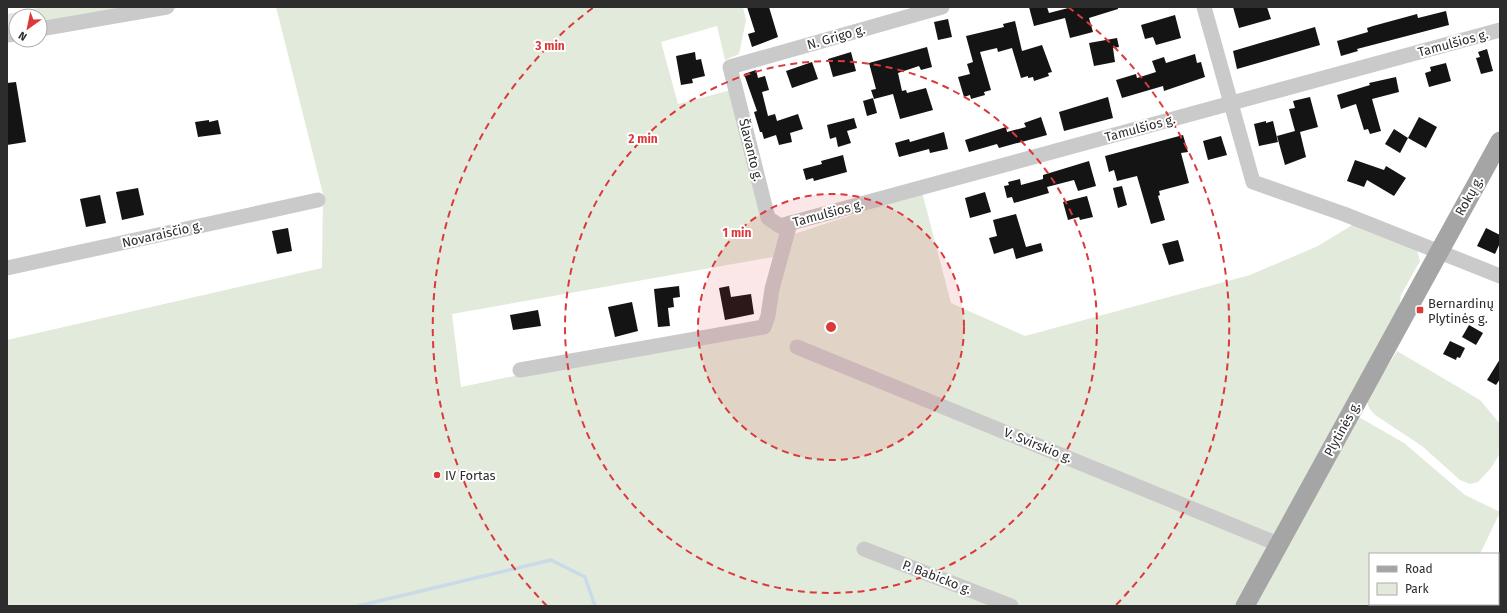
<svg xmlns="http://www.w3.org/2000/svg" width="1507" height="613" font-family="'Fira Sans',sans-serif">
	<style>
		.green { fill: #e2eadb }
		.lines { fill: none; stroke-linecap: round; stroke-linejoin: round }
		.stream { stroke: #c9dae9; stroke-width: 3.5 }
		.building { fill: #141414 }
		.minor { stroke: #cacaca; stroke-width: 15 }
		.major { stroke: #a5a5a5; stroke-width: 19 }
		.ring { fill: none; stroke: #db393a; stroke-width: 2; stroke-dasharray: 7 5 }
		.poi-dot { fill: #db393a; stroke: #fff; stroke-width: 1.5 }
		.labels { text-anchor: middle; dominant-baseline: central; stroke-width: 4; stroke-linejoin: round; paint-order: stroke }
		.street-label { font-size: 13px; fill: #2d2d2d; stroke: #fff }
		.poi-label { font-size: 13px; fill: #2d2d2d; stroke: #fff; text-anchor: start }
		.centre { fill: #db393a; stroke: #fff; stroke-width: 2 }
		.ring-label { font-size: 12px; text-anchor: middle; font-weight: bold; fill: #db393a; stroke: #fff; stroke-width: 4; stroke-linejoin: round; paint-order: stroke }
	</style>
	<rect width="100%" height="100%" fill="#fff"/>
	<g class="green">
		<polygon points="43,7 182,7 60,32 40,22 40,16 16,16 16,27 7,29 7,14"/>
		<polygon points="276,7 743,7 746,20 739,54 725,60 717,26 661,42 678,104 731,90 782,234 773,257 452,314 461,387 567,365 762,331 791,235 922,192 951,303 1025,336 1250,275 1318,246 1354,224 1417,250 1420,261 1401,295 1399,307 1237,606 7,606 7,340 322,268 323,194"/>
		<polygon points="1397,351 1480,400 1500,424 1500,453 1491,468 1478,482 1470,484 1460,480 1422,446 1375,415 1369,408 1367,400"/>
		<polygon points="1357,416 1404,443 1465,495 1500,512 1480,554 1370,554 1370,604 1498,604 1498,564 1500,564 1500,606 1256,606"/>
	</g>
	<g class="lines">
		<polyline class="stream" points="358,606 551,560 585,577 595,606"/>
	</g>
	<g class="building">
		<polygon points="747,7 769,7 778,37 752,47 748,34 755,32"/>
		<polygon points="1029,7 1047,7 1049,13 1072,7 1118,7 1118,9 1089,18 1093,32 1070,38 1065,18 1034,26"/>
		<polygon points="1233,7 1267,7 1271,19 1239,28"/>
		<polygon points="1446,11 1449,25 1357,49 1358,51 1341,56 1337,41 1368,32 1367,28 1373,26 1417,14 1418,18"/>
		<polygon points="1175,15 1181,38 1156,45 1153,37 1145,39 1141,25"/>
		<polygon points="948,19 952,37 938,40 934,22"/>
		<polygon points="1015,21 1022,51 1042,45 1052,72 1048,73 1049,76 1034,81 1033,77 1028,78 1028,76 1021,78 1012,48 998,52 997,48 980,52 991,90 984,92 985,95 971,99 970,95 964,97 958,77 970,74 967,64 973,62 966,36 1004,27 1003,24"/>
		<polygon points="1315,27 1320,45 1237,69 1233,51"/>
		<polygon points="1117,38 1119,47 1113,48 1115,62 1094,66 1089,43"/>
		<polygon points="927,47 932,67 921,70 919,66 898,73 902,91 906,90 907,93 926,88 933,110 900,119 893,94 874,99 871,90 876,89 869,63"/>
		<polygon points="1487,49 1493,71 1481,74 1476,58 1480,57 1478,52"/>
		<polygon points="695,52 696,60 701,59 705,76 692,79 693,83 681,85 676,56"/>
		<polygon points="851,52 856,71 833,77 828,59"/>
		<polygon points="1195,54 1197,63 1201,62 1205,77 1164,91 1163,86 1122,98 1116,80 1136,74 1137,78 1156,72 1152,61 1164,57 1166,63"/>
		<polygon points="812,62 818,79 792,88 786,71"/>
		<polygon points="1446,63 1451,81 1429,87 1425,73 1431,71 1430,67"/>
		<polygon points="756,70 758,78 765,76 769,90 762,92 768,116 775,114 777,121 798,114 803,129 790,133 792,142 779,145 776,135 764,139 762,132 760,132 754,112 757,111 744,74"/>
		<polygon points="1396,77 1399,92 1372,99 1381,131 1370,134 1368,129 1364,130 1356,104 1341,109 1337,95 1370,85 1369,83"/>
		<polygon points="16,82 26,142 7,145 7,83"/>
		<polygon points="1108,97 1113,118 1064,131 1059,112"/>
		<polygon points="1310,97 1318,127 1300,132 1306,157 1285,165 1277,136 1295,131 1289,109 1295,108 1293,101"/>
		<polygon points="873,98 877,113 867,116 863,101"/>
		<polygon points="1041,117 1047,135 999,148 997,144 969,152 965,140 1006,127 1007,132 1026,127 1024,123"/>
		<polygon points="1419,117 1437,127 1426,148 1408,138"/>
		<polygon points="854,118 857,128 847,131 851,143 838,147 836,137 830,139 827,125"/>
		<polygon points="209,120 209,122 218,120 221,134 198,137 195,122"/>
		<polygon points="1266,121 1266,123 1273,121 1278,142 1259,146 1254,124"/>
		<polygon points="1394,129 1408,138 1400,153 1385,144"/>
		<polygon points="944,132 948,149 930,153 929,149 899,157 895,143 909,139 910,142"/>
		<polygon points="1183,135 1188,152 1181,153 1189,183 1159,191 1160,195 1158,196 1165,220 1151,224 1137,176 1117,181 1114,170 1109,172 1105,156"/>
		<polygon points="1221,136 1227,155 1208,160 1203,141"/>
		<polygon points="843,155 847,172 814,181 813,178 806,180 803,169 822,164 821,161"/>
		<polygon points="1355,160 1384,170 1386,166 1406,178 1394,196 1367,180 1364,187 1347,181"/>
		<polygon points="1089,161 1096,186 1078,191 1074,180 1047,187 1049,193 1014,203 1012,197 1007,198 1004,186 1009,185 1008,182 1020,179 1021,185 1043,179 1043,175"/>
		<polygon points="1122,186 1127,205 1118,208 1113,188"/>
		<polygon points="138,188 144,215 122,220 116,192"/>
		<polygon points="985,192 991,212 970,218 965,198"/>
		<polygon points="100,195 106,223 86,227 80,199"/>
		<polygon points="1087,196 1093,217 1080,220 1079,217 1068,220 1063,202"/>
		<polygon points="1016,214 1026,247 1041,243 1043,251 1016,259 1013,248 994,254 989,238 997,236 993,220"/>
		<polygon points="288,228 292,251 277,254 272,231"/>
		<polygon points="1486,228 1500,235 1500,243 1495,254 1477,246"/>
		<polygon points="1178,240 1184,261 1169,265 1162,244"/>
		<polygon points="679,286 680,297 673,298 674,307 668,308 670,326 658,327 654,289"/>
		<polygon points="729,286 731,297 751,294 754,314 725,320 719,288"/>
		<polygon points="632,302 638,331 615,337 608,307"/>
		<polygon points="538,310 541,326 513,330 510,315"/>
		<polygon points="1469,325 1483,333 1476,345 1462,337"/>
		<polygon points="1450,341 1465,348 1460,358 1457,357 1456,360 1443,354"/>
		<polygon points="1500,359 1500,379 1496,385 1487,380"/>
	</g>
	<g class="lines">
		<g class="minor">
			<polyline points="942,7 730,67 768,218 780,226 1500,30"/>
			<polyline points="1204,7 1253,182 1344,214 1500,276"/>
			<polyline points="40,29 167,7"/>
			<polyline points="7,35 16,34"/>
			<polyline points="7,268 318,200"/>
			<polyline points="797,347 1278,544"/>
			<polyline points="520,370 764,327 768,316 772,289 790,223"/>
			<polyline points="864,549 1011,606"/>
		</g>
		<polyline class="major" points="1245,606 1500,141"/>
	</g>
	<circle cx="831" cy="327" r="133" fill="#db393a" fill-opacity=".12"/>
	<g class="ring">
		<circle cx="831" cy="327" r="133"/>
		<circle cx="831" cy="327" r="266"/>
		<path d="M547 606A398 398 0 0 1 594 7M1068 7A398 398 0 0 1 1115 606"/>
	</g>
	<g class="poi-dot">
		<rect x="1416" y="306" width="8" height="8" rx="2"/>
		<circle cx="437" cy="475" r="4"/>
	</g>
	<g class="labels">
		<g class="street-label">
			<text transform="translate(836 37) rotate(-16)">N. Grigo g.</text>
			<text transform="translate(1453 43) rotate(-15)">Tamulšios g.</text>
			<text transform="translate(1140 128) rotate(-15)">Tamulšios g.</text>
			<text transform="translate(751 150) rotate(76)">Šlavanto g.</text>
			<text transform="translate(1469 196) rotate(-61)">Rokų g.</text>
			<text transform="translate(828 213) rotate(-15)">Tamulšios g.</text>
			<text transform="translate(162 234) rotate(-13)">Novaraisčio g.</text>
			<text transform="translate(1342 429) rotate(-61)">Plytinės g.</text>
			<text transform="translate(1038 445) rotate(22)">V. Svirskio g.</text>
			<text transform="translate(937 577) rotate(21)">P. Babicko g.</text>
		</g>
		<g class="poi-label">
			<text x="1428" y="303">Bernardinų<tspan x="1428" dy="15">Plytinės g.</tspan></text>
			<text x="445" y="475">IV Fortas</text>
		</g>
	</g>
	<circle cx="831" cy="327" r="6" class="centre"/>
	<g class="ring-label">
		<text x="550" y="50">3 min</text>
		<text x="643" y="143">2 min</text>
		<text x="737" y="237">1 min</text>
	</g>
	<rect width="1507" height="613" fill="none" stroke="#2d2d2d" stroke-width="16"/>
	<rect x="1369" y="553" width="130" height="52" fill="#ffffff" stroke="#ababab"/>
	<rect x="1377" y="566" width="20" height="6" fill="#a5a5a5" stroke="#ababab"/>
	<text x="1405" y="573" font-size="12" fill="#2d2d2d">Road</text>
	<rect x="1377" y="583" width="20" height="12" fill="#e2eadb" stroke="#ababab"/>
	<text x="1405" y="593" font-size="12" fill="#2d2d2d">Park</text>
	<g transform="translate(28 28) rotate(213)"><circle r="19" fill="#ffffff" stroke="#ababab"/>
	<path d="M0-3L7 15L0 10L-7 15Z" fill="#db393a"/>
	<text y="-6" font-size="11" font-weight="bold" text-anchor="middle" fill="#2d2d2d">N</text>
	</g>
</svg>
